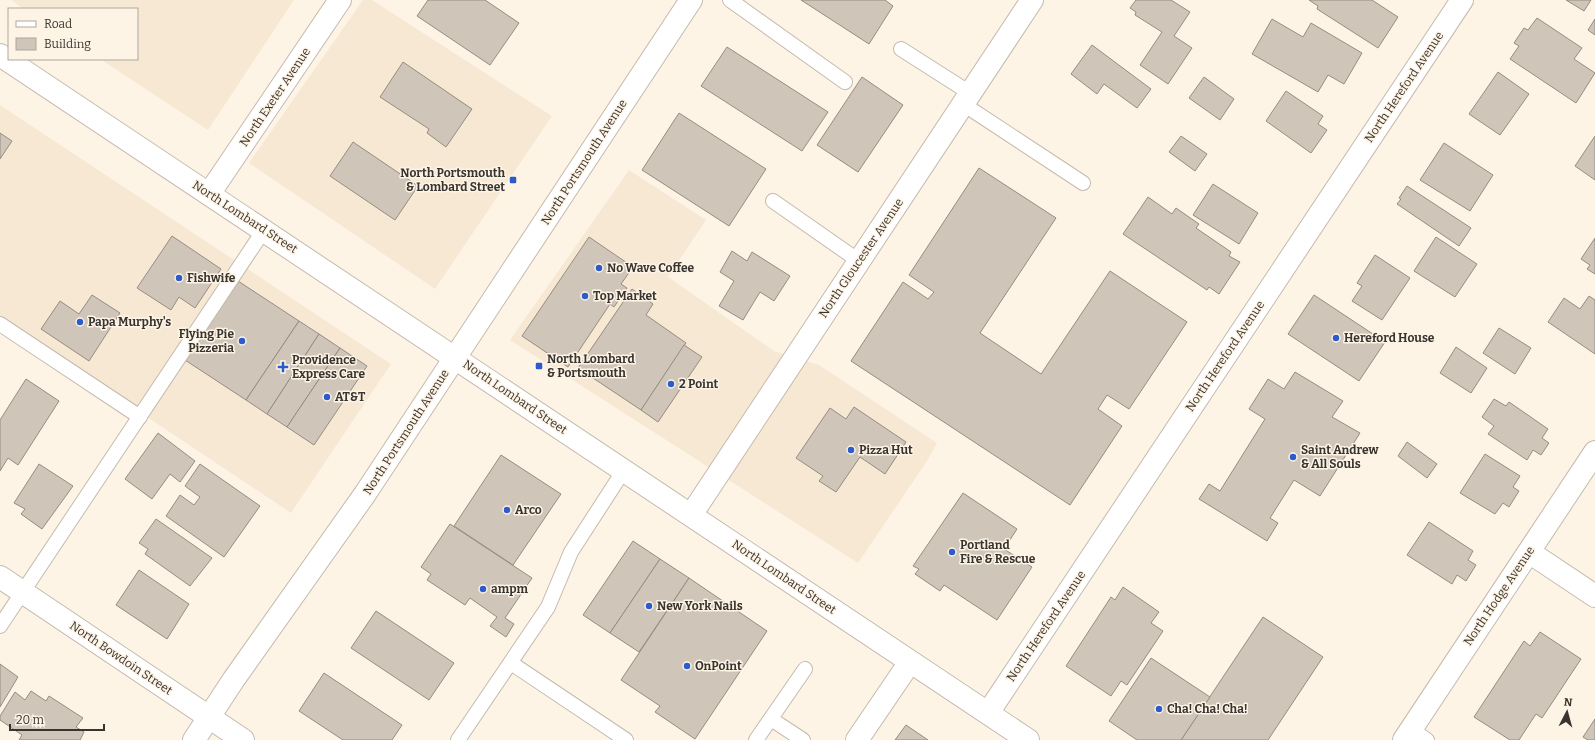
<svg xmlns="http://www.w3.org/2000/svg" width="1595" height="740" font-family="Bitter,serif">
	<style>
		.built { fill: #f7e8d4 }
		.building { fill: #cfc5b8; stroke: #968c80 }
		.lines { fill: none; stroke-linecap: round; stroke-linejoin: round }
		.lane-casing { stroke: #c4baad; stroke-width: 16 }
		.street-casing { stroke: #c4baad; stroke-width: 24 }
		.secondary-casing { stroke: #c4baad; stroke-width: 24 }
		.primary-casing { stroke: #c4baad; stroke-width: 24 }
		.lane { stroke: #fff; stroke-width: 14 }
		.street { stroke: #fff; stroke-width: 22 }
		.secondary { stroke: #fff; stroke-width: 22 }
		.primary { stroke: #fff; stroke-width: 22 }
		.poi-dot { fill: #2d5bca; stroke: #fef4e6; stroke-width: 1.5 }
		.labels { text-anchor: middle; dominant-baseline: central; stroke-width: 3; stroke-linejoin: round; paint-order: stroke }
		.street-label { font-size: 12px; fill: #38342f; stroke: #fef4e6 }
		.poi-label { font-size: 12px; font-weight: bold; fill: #38342f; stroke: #fef4e6; text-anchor: start }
	</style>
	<rect width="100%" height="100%" fill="#fef4e6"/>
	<g class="built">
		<polygon points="11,0 294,0 208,130 100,59 137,59 137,9 24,9"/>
		<polygon points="363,0 372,0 552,116 435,289 249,163"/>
		<polygon points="0,105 391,364 291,513 0,319"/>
		<polygon points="629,170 706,220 668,277 774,351 819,365 937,443 927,461 858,563 510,340"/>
	</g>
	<g class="building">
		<polygon points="428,0 485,0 519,23 490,65 417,16"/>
		<polygon points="801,0 885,0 893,6 869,44"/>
		<polygon points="1136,0 1171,0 1190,12 1174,36 1192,48 1168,84 1140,65 1162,32 1135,15 1136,12 1130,8"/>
		<polygon points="1309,0 1372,0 1398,17 1378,48 1317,9 1318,6"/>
		<polygon points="1566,0 1591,0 1584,11"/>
		<polygon points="1537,18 1582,48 1574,59 1595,73 1576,103 1510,59 1519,46 1514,43 1524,28 1528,30"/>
		<polygon points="1272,19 1303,37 1311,23 1362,53 1344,84 1328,75 1318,92 1252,54"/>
		<polygon points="1595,19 1595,35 1588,30"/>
		<polygon points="1092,45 1151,89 1137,108 1104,84 1097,94 1071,74"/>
		<polygon points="727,47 828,112 802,151 701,86"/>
		<polygon points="403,62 472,109 446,147 427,133 429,129 380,97"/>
		<polygon points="1498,72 1529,94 1500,135 1469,114"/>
		<polygon points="862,77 903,105 858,172 817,145"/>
		<polygon points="1204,77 1234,99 1220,120 1189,98"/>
		<polygon points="1286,91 1323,116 1318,124 1327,130 1311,153 1266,121"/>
		<polygon points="679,113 766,169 729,226 642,170"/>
		<polygon points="0,133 12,141 0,159"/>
		<polygon points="1181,136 1207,154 1195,171 1169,152"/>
		<polygon points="1595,136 1595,180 1575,166"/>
		<polygon points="353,142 418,186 395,220 330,176"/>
		<polygon points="1444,143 1493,175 1470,211 1420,180"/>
		<polygon points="979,168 1056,218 980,333 1041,374 1110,271 1187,322 1129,409 1107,395 1098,409 1122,426 1070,505 851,361 903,282 928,299 934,292 909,275"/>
		<polygon points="1213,184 1258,213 1239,244 1193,215"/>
		<polygon points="1407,186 1471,228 1459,246 1397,204 1401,199 1399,198"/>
		<polygon points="1148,197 1172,214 1176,208 1199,224 1196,228 1231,252 1229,256 1240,262 1219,294 1209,287 1207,290 1123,234"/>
		<polygon points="172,236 221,269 195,308 179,297 171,310 137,288"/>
		<polygon points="589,237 633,267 621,284 627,288 614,307 610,304 568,367 522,336"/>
		<polygon points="1436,237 1477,264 1455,297 1414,271"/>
		<polygon points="1595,238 1595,274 1587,269 1590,265 1581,259"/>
		<polygon points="732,251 747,261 752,252 790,276 774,301 760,292 743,320 719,306 734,281 720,272"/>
		<polygon points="1375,255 1410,278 1382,320 1352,301 1362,286 1357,283"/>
		<polygon points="238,281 299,321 246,400 185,360"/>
		<polygon points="632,289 653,304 646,315 686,343 641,410 578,368"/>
		<polygon points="92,295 120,313 89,361 41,329 60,301 79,314"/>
		<polygon points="1314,295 1385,342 1359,381 1288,334"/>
		<polygon points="1589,296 1595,300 1595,354 1548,322 1564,298 1580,309"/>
		<polygon points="299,321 319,334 267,414 246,400"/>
		<polygon points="1499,328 1531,348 1515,374 1483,353"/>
		<polygon points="319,334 340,348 287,427 267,414"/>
		<polygon points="684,345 702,357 658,422 641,410"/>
		<polygon points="1456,347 1487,368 1471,393 1440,373"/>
		<polygon points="340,348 367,366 314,445 287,427"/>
		<polygon points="1295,372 1343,401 1332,417 1360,433 1320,496 1294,480 1270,518 1278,523 1267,541 1199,499 1209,484 1220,491 1265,419 1249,409 1268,379 1284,389"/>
		<polygon points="26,379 59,401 18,465 8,458 0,471 0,420"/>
		<polygon points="1494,399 1506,406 1509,402 1548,429 1542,438 1549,443 1541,455 1533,450 1527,460 1488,434 1494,426 1482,417"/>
		<polygon points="854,407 906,442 885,474 860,457 836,492 819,481 823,476 796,458 830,408 846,419"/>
		<polygon points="158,433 195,461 180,482 170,474 152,499 125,479"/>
		<polygon points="1407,442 1437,464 1427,478 1398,456"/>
		<polygon points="1485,454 1520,476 1513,487 1519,491 1509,507 1503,503 1495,514 1460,493"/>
		<polygon points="501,455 561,494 513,565 454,526"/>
		<polygon points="39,464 73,486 42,529 21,514 25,509 14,503"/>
		<polygon points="200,464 260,506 224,557 166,516 180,495 194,505 200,497 185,486"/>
		<polygon points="963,493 1017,529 1004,549 1032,567 997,620 944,585 940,591 915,574 919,569 913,566"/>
		<polygon points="156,519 212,558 190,586 145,554 148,549 139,543"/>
		<polygon points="1429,522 1473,551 1468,560 1476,565 1466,581 1457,575 1452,584 1407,555"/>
		<polygon points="450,524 532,578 505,618 514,624 506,637 490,626 497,617 470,598 465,605 427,580 431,574 421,567"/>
		<polygon points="633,541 660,559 610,633 583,615"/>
		<polygon points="660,559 689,578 639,652 610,633"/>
		<polygon points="139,570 189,604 167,639 116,605"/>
		<polygon points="689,578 767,631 695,739 655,712 660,706 621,680"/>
		<polygon points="1123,587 1159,612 1151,623 1163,631 1127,685 1121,681 1111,696 1066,666 1111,597 1115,600"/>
		<polygon points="376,611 454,663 429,700 351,648"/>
		<polygon points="1263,617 1323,657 1268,740 1181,740"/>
		<polygon points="1540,632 1581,659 1542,718 1536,714 1519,740 1510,740 1474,717 1524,641 1530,646"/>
		<polygon points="1151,658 1210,697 1181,740 1137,740 1109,721"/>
		<polygon points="0,664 18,677 0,707"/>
		<polygon points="324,673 402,725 392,740 343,740 299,711"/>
		<polygon points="31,691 46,701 49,696 83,718 76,727 84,732 80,740 19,740 22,735 0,720 0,716 15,692 25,700"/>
		<polygon points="1595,719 1595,740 1588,740 1583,737"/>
		<polygon points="906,725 928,740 895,740"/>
	</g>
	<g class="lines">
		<defs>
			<g id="lane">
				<polyline points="730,0 845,82"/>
				<polyline points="901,49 970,93"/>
				<polyline points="963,104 1083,183"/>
				<polyline points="773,201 859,261"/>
				<polyline points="0,324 140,417"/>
				<polyline points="0,626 264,230"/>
				<polyline points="511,663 626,740"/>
				<polyline points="771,719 803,740"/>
				<polyline points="1411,729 1427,740"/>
				<polyline points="458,740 548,607 571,552 624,470"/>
				<polyline points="756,740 805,669"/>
			</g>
			<g id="street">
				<polyline points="209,194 340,0"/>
				<polyline points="691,515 1032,0"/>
				<polyline points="1529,552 1595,596"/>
				<polyline points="0,577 243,740"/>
				<polyline points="988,713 1462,0"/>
				<polyline points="857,740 910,662"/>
				<polyline points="1404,740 1595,452"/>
			</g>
			<polyline id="secondary" points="194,740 234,679 365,494 691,0"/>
			<polyline id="primary" points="0,55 1028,740"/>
		</defs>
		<use href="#lane" class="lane-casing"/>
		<use href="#street" class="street-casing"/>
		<use href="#secondary" class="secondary-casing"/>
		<use href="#primary" class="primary-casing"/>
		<use href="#lane" class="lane"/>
		<use href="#street" class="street"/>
		<use href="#secondary" class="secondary"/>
		<use href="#primary" class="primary"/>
	</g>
	<g class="poi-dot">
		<rect x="509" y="176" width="8" height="8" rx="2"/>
		<circle cx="599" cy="268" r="4"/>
		<circle cx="179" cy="278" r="4"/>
		<circle cx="585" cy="296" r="4"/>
		<circle cx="80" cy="322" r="4"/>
		<circle cx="1336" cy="338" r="4"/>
		<circle cx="242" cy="341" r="4"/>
		<rect x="535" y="362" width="8" height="8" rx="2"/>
		<path d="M281 361h4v4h4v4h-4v4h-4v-4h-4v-4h4z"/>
		<circle cx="671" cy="384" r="4"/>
		<circle cx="327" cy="397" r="4"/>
		<circle cx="851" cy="450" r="4"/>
		<circle cx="1293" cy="457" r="4"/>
		<circle cx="507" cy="510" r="4"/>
		<circle cx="952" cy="552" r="4"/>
		<circle cx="483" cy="589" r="4"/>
		<circle cx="649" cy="606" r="4"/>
		<circle cx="687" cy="666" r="4"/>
		<circle cx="1159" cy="709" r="4"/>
	</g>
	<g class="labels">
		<g class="street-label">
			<text transform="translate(1404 87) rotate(-56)">North Hereford Avenue</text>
			<text transform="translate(275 97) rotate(-56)">North Exeter Avenue</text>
			<text transform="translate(584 162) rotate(-57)">North Portsmouth Avenue</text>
			<text transform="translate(245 217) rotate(33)">North Lombard Street</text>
			<text transform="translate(861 258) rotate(-56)">North Gloucester Avenue</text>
			<text transform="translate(1225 356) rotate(-56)">North Hereford Avenue</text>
			<text transform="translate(515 397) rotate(34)">North Lombard Street</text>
			<text transform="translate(406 432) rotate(-57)">North Portsmouth Avenue</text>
			<text transform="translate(784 577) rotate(34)">North Lombard Street</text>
			<text transform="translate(1499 596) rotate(-56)">North Hodge Avenue</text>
			<text transform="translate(1046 626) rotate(-56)">North Hereford Avenue</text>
			<text transform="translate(121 658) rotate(34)">North Bowdoin Street</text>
		</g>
		<g class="poi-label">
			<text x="505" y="173" text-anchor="end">North Portsmouth<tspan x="505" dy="14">&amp; Lombard Street</tspan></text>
			<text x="607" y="268">No Wave Coffee</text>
			<text x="187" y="278">Fishwife</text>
			<text x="593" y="296">Top Market</text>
			<text x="88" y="322">Papa Murphy's</text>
			<text x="234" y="334" text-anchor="end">Flying Pie<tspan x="234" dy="14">Pizzeria</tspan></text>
			<text x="1344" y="338">Hereford House</text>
			<text x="547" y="359">North Lombard<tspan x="547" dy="14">&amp; Portsmouth</tspan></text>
			<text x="292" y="360">Providence<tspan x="292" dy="14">Express Care</tspan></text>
			<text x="679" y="384">2 Point</text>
			<text x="335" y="397">AT&amp;T</text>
			<text x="859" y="450">Pizza Hut</text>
			<text x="1301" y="450">Saint Andrew<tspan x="1301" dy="14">&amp; All Souls</tspan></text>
			<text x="515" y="510">Arco</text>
			<text x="960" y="545">Portland<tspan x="960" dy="14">Fire &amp; Rescue</tspan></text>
			<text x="491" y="589">ampm</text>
			<text x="657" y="606">New York Nails</text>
			<text x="695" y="666">OnPoint</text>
			<text x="1167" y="709">Cha! Cha! Cha!</text>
		</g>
	</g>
	<rect x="8" y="8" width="130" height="52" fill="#fef4e6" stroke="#afa79d"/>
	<rect x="16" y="21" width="20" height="6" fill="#ffffff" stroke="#afa79d"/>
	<text x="44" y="28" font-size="12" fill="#38342f">Road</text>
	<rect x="16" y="38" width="20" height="12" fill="#cfc5b8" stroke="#afa79d"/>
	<text x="44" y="48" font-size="12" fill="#38342f">Building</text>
	<g transform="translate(1567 712) rotate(6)" stroke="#fef4e6" stroke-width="3" paint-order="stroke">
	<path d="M0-3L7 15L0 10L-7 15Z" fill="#38342f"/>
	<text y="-6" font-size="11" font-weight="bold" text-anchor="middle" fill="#38342f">N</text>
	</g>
	<path d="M10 724v6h94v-6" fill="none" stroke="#38342f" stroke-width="2"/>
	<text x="16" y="724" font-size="12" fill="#38342f" stroke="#fef4e6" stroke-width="3" paint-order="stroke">20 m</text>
</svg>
